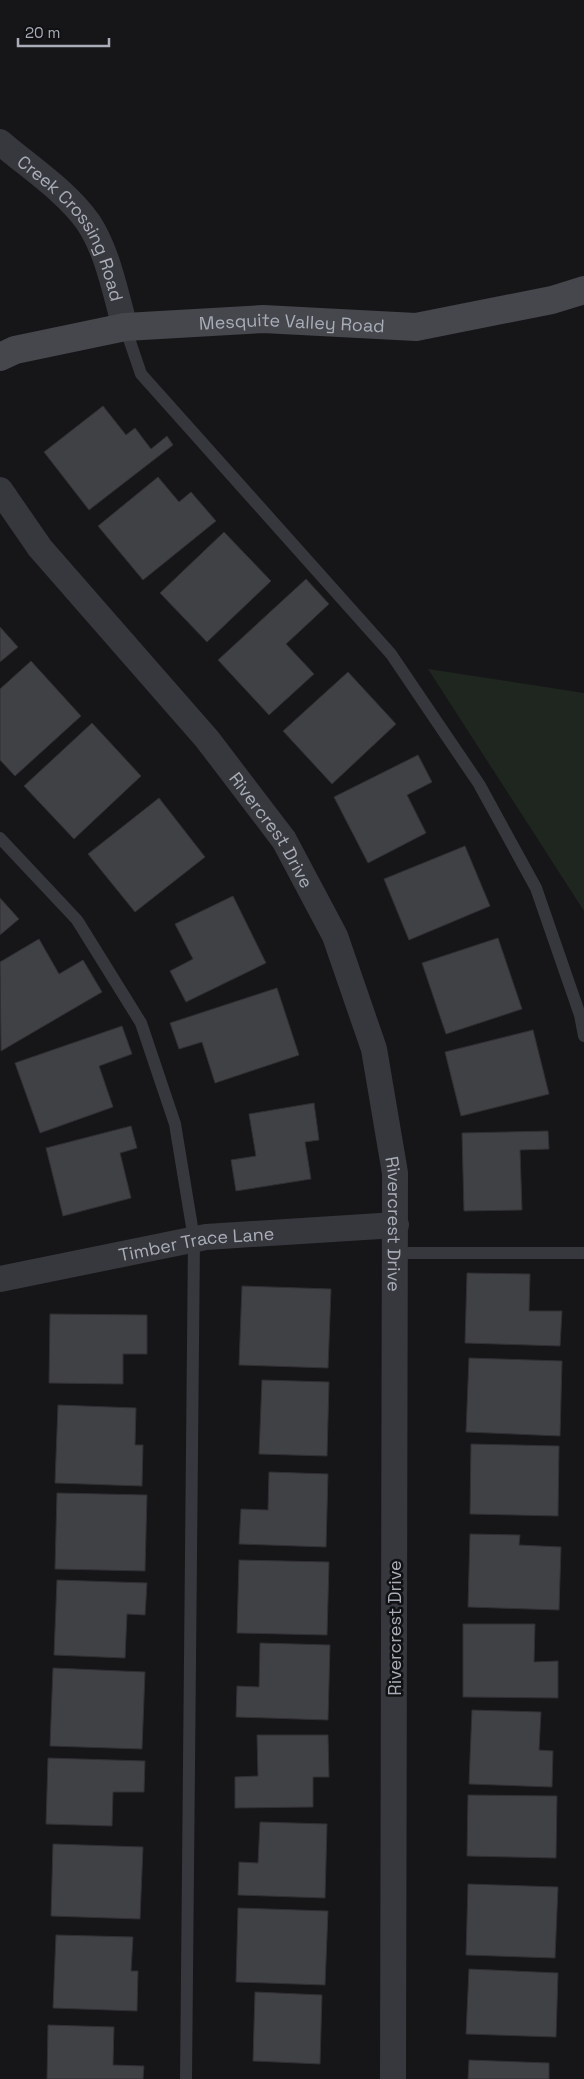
<svg xmlns="http://www.w3.org/2000/svg" width="584" height="2079" font-family="'Space Grotesk',sans-serif">
	<style>
		.green { fill: #1e261f }
		.building { fill: #404145; stroke: #303034 }
		.lines { fill: none; stroke-linecap: round; stroke-linejoin: round }
		.lane { stroke: #37383d; stroke-width: 12 }
		.street { stroke: #37383d; stroke-width: 26 }
		.secondary { stroke: #45474d; stroke-width: 28 }
		.labels { text-anchor: middle; dominant-baseline: central; stroke-width: 5; stroke-linejoin: round; paint-order: stroke }
		.street-label { font-size: 18px; fill: #a8adb8; stroke: #111113 }
	</style>
	<rect width="100%" height="100%" fill="#161618"/>
	<polygon class="green" points="428,669 584,693 584,911"/>
	<g class="building">
		<polygon points="103,406 126,435 135,428 151,449 167,436 173,445 89,510 44,452"/>
		<polygon points="158,477 179,502 191,492 216,521 143,580 98,526"/>
		<polygon points="224,532 271,581 207,642 160,593"/>
		<polygon points="306,579 329,604 286,644 314,674 269,715 218,660"/>
		<polygon points="0,627 18,647 0,662"/>
		<polygon points="31,661 81,716 15,776 0,760 0,689"/>
		<polygon points="348,672 396,724 332,784 283,731"/>
		<polygon points="92,723 141,776 74,839 24,786"/>
		<polygon points="418,755 432,782 407,795 426,833 368,863 334,797"/>
		<polygon points="159,798 205,857 135,912 88,854"/>
		<polygon points="465,846 490,906 409,940 384,879"/>
		<polygon points="233,896 266,963 186,1002 170,971 193,959 175,924"/>
		<polygon points="0,898 19,919 0,935"/>
		<polygon points="498,938 522,1009 446,1034 422,963"/>
		<polygon points="39,939 59,974 83,960 102,992 1,1051 0,962"/>
		<polygon points="277,988 299,1055 215,1083 202,1042 179,1049 170,1023"/>
		<polygon points="122,1026 132,1054 99,1066 113,1107 40,1133 15,1063"/>
		<polygon points="533,1030 549,1094 461,1116 445,1052"/>
		<polygon points="314,1103 319,1140 305,1142 311,1179 236,1191 231,1160 256,1156 249,1114"/>
		<polygon points="131,1126 137,1148 120,1153 131,1198 63,1216 46,1148"/>
		<polygon points="548,1131 549,1149 520,1150 522,1210 464,1211 462,1133"/>
		<polygon points="467,1273 530,1274 529,1311 562,1311 560,1346 465,1343"/>
		<polygon points="242,1286 331,1289 328,1368 239,1365"/>
		<polygon points="50,1314 147,1315 147,1354 123,1354 123,1384 49,1383"/>
		<polygon points="469,1358 562,1361 560,1436 466,1432"/>
		<polygon points="262,1380 329,1382 327,1456 259,1454"/>
		<polygon points="58,1405 136,1408 135,1445 143,1445 142,1486 55,1483"/>
		<polygon points="471,1444 559,1446 558,1516 470,1514"/>
		<polygon points="269,1472 328,1474 326,1547 239,1544 241,1509 268,1510"/>
		<polygon points="57,1493 147,1495 145,1571 55,1569"/>
		<polygon points="470,1534 520,1535 519,1545 561,1547 559,1610 468,1607"/>
		<polygon points="239,1560 329,1562 327,1635 237,1633"/>
		<polygon points="57,1580 147,1583 145,1615 127,1614 125,1658 54,1655"/>
		<polygon points="463,1624 535,1624 534,1662 558,1661 558,1698 463,1697"/>
		<polygon points="260,1643 330,1645 328,1720 236,1717 237,1686 259,1687"/>
		<polygon points="53,1668 145,1672 142,1749 50,1746"/>
		<polygon points="472,1710 541,1712 539,1750 553,1751 552,1787 469,1784"/>
		<polygon points="257,1735 328,1735 329,1777 313,1777 313,1807 235,1808 235,1777 258,1776"/>
		<polygon points="48,1758 145,1761 144,1792 113,1792 112,1826 46,1824"/>
		<polygon points="468,1795 557,1796 556,1858 467,1856"/>
		<polygon points="260,1822 327,1824 325,1898 238,1895 239,1862 258,1863"/>
		<polygon points="53,1844 143,1847 140,1919 51,1916"/>
		<polygon points="468,1884 558,1887 555,1958 466,1955"/>
		<polygon points="238,1908 328,1911 325,1985 236,1982"/>
		<polygon points="56,1935 133,1937 131,1971 138,1971 137,2011 53,2008"/>
		<polygon points="469,1969 558,1973 556,2037 466,2034"/>
		<polygon points="255,1992 322,1995 320,2064 253,2061"/>
		<polygon points="48,2025 114,2027 113,2065 144,2066 143,2079 47,2079"/>
		<polygon points="469,2060 549,2063 549,2079 468,2079"/>
	</g>
	<g class="lines">
		<g class="lane">
			<polyline points="125,327 141,374 391,654 479,784 536,888 580,1015 584,1036"/>
			<polyline points="0,838 77,920 141,1023 175,1124 194,1239 186,2079"/>
			<polyline points="395,1253 584,1253"/>
		</g>
		<g class="street">
			<path id="s1" d="M0 142C29 167 66 191 88 222 108 252 115 292 125 327"/>
			<path id="s2" d="M0 490 40 548 207 739 284 840 335 936 374 1049 395 1173 393 2079"/>
			<path id="s3" d="M0 1279 206 1237 396 1225"/>
		</g>
		<path class="secondary" id="s4" d="M0 357 15 350 125 327 263 319 416 327 552 300 584 290"/>
	</g>
	<g class="labels">
		<g class="street-label">
			<text stroke="none"><textPath href="#s1" startOffset="115">Creek Crossing Road</textPath></text>
			<text stroke="none"><textPath href="#s4" startOffset="296">Mesquite Valley Road</textPath></text>
			<text stroke="none"><textPath href="#s2" startOffset="436">Rivercrest Drive</textPath></text>
			<text stroke="none"><textPath href="#s2" startOffset="856">Rivercrest Drive</textPath></text>
			<text stroke="none"><textPath href="#s3" startOffset="200">Timber Trace Lane</textPath></text>
			<text transform="translate(394 1628) rotate(-90)">Rivercrest Drive</text>
		</g>
	</g>
	<path d="M18 38v8h91v-8" fill="none" stroke="#a8adb8" stroke-width="2.5"/>
	<text x="25" y="38" font-size="15" fill="#a8adb8" stroke="#111113" stroke-width="4" paint-order="stroke">20 m</text>
</svg>
